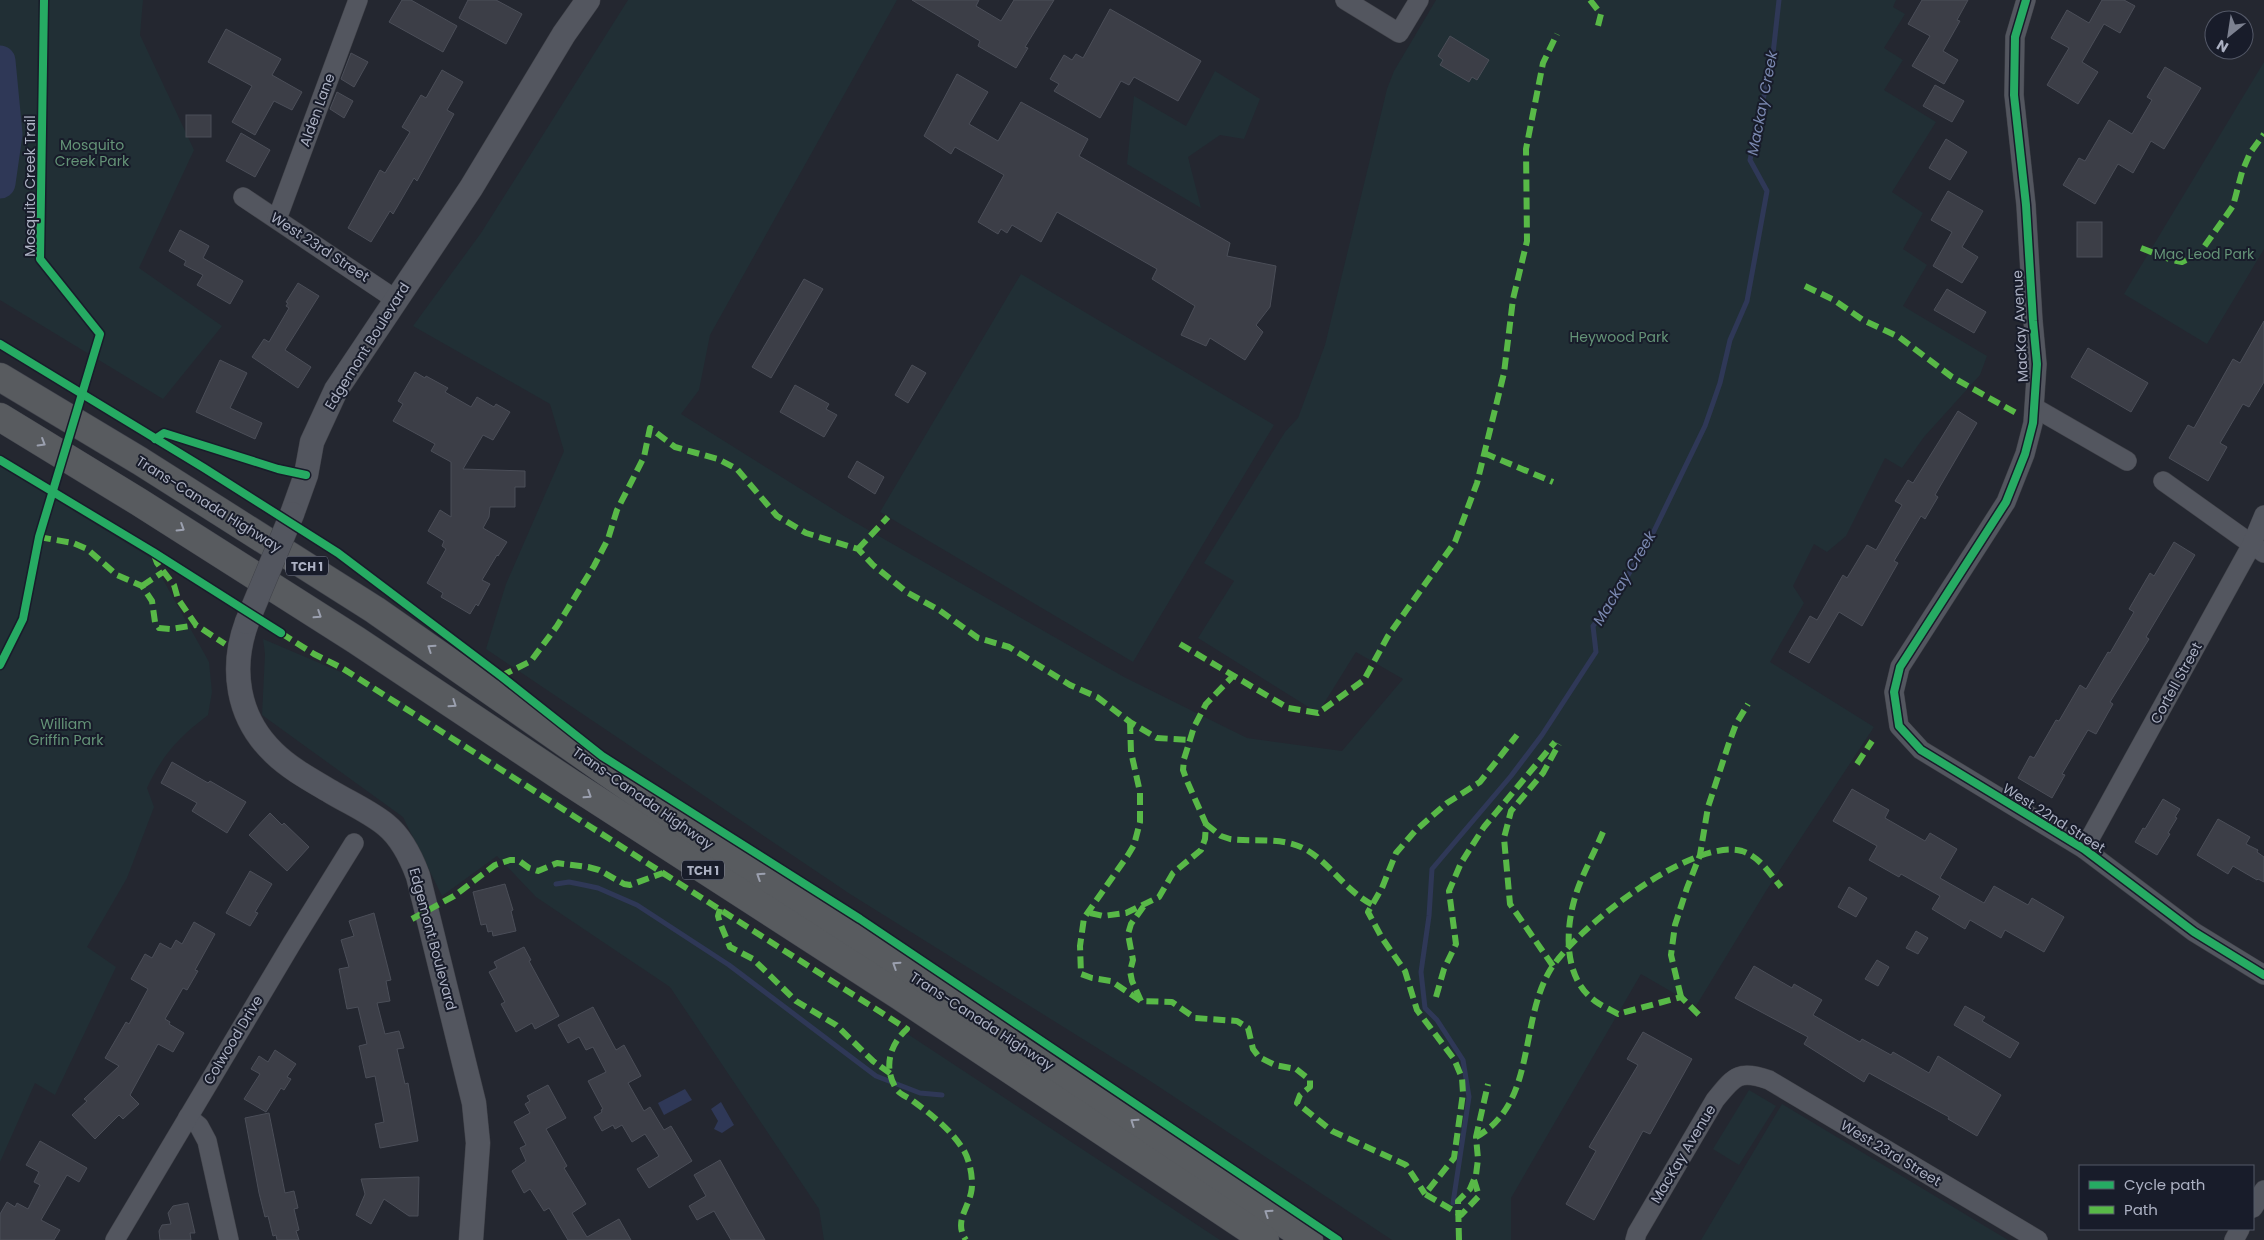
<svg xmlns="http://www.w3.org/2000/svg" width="2264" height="1240" font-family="Poppins,sans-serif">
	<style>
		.green { fill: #212f35 }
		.water { fill: #2f3857 }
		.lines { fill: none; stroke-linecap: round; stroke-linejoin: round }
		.stream { stroke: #2f3857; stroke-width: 5 }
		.river { stroke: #2f3857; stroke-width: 31 }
		.building { fill: #3c3e47; stroke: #4b4e58 }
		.minor-casing { stroke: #404249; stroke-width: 20 }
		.tertiary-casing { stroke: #404249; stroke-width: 25 }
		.motorway-casing { stroke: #40434c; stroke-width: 29 }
		.minor { stroke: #53565f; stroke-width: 19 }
		.tertiary { stroke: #53565f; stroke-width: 24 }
		.motorway { stroke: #585b5f; stroke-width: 28 }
		.tertiary-bridge-casing { stroke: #404249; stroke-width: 25; stroke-linecap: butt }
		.tertiary-bridge { stroke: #53565f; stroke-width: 24 }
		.quiet { stroke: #58b947; stroke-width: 6; stroke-dasharray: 12 6; stroke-linecap: butt }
		.cycleway-casing { stroke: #181c2a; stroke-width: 11 }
		.cycleway { stroke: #26ab63; stroke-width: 8 }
		.oneway { stroke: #9ba0af }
		.labels { text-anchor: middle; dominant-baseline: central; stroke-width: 4; stroke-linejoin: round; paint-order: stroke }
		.shield { fill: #181c2a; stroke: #808495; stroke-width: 1 }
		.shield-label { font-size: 12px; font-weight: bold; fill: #acb1c3 }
		.street-label { font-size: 14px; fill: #acb1c3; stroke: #181c2a }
		.park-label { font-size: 14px; fill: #649377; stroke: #181c2a }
		.water-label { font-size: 15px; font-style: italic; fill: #7b89b1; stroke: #181c2a }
	</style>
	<rect width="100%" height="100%" fill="#242730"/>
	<g class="green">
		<polygon points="0,0 143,0 140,35 194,150 139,268 222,326 163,399 0,300"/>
		<polygon points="628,0 897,0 710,335 699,390 681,414 844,516 1124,677 1247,738 1342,751 1403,679 1356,652 1318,713 1198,638 1234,581 1204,563 1285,432 1298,418 1325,345 1387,89 1394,71 1436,0 1896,0 1893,7 1905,14 1884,48 1903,60 1884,90 1936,122 1892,192 1923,213 1903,249 1927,265 1903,306 1987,356 1980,375 1924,437 1902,468 1885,458 1846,536 1827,552 1814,544 1793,586 1804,603 1770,662 1874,727 1766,891 1696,1006 1641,974 1511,1198 1511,1240 1392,1240 1147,1079 850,894 486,649 506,584 564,451 550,404 413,326 481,233"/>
		<polygon points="2264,62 2264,249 2207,344 2124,294"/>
		<polygon points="1215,71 1260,99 1244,139 1220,135 1188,157 1201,208 1127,164 1134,96 1186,126"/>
		<polygon points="1021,274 1274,425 1133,662 880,512"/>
		<path d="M0 466 151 558 209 662 212 692 208 715C178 738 163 754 147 788L154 807 127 878 87 947 116 967 55 1095 35 1083 0 1162Z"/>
		<polygon points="263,639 383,690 570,808 803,965 1220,1240 824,1240 819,1209 670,987 536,897 497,856 442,896 403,817 262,715 265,654"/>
		<polygon points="1749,1090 1776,1106 1739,1165 1713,1149"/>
		<polygon points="1782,1104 2008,1240 1701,1240"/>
	</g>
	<g class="water">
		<polygon points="685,1089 692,1100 664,1115 658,1103"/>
		<polygon points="721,1102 734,1125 722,1133 714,1129 718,1121 711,1109"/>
	</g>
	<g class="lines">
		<g class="stream">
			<polyline points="556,884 569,882 584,885 598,888 637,905 729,965 876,1076 920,1093 942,1095"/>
			<polyline points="1453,1203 1469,1097 1463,1060 1437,1020 1425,1008 1421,972 1429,916 1432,869 1511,776 1542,735 1596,652 1593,626 1614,599 1654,531 1705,426 1720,383 1730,340 1747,301 1767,191 1750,160 1773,54 1779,0"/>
		</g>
		<polyline class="river" points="0,61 7,134 0,183"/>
	</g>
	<g class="building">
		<polygon points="402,0 411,0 457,26 443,52 389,22"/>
		<polygon points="468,0 496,0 522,14 506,44 459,18"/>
		<polygon points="912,0 979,0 976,6 1001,21 1014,0 1054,0 1025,47 1028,48 1016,68 978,46 980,41"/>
		<polygon points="1922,0 1968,0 1957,20 1960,21 1943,51 1958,60 1944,84 1912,66 1930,36 1908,24"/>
		<polygon points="2102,0 2124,0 2135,6 2120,33 2104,24 2082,62 2098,72 2078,104 2047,85 2069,48 2051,38 2067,10 2089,23"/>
		<polygon points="1110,9 1201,61 1178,101 1134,77 1129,85 1121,81 1100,118 1054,91 1059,84 1050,79 1064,55 1072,60 1076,54 1083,58"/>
		<polygon points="226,29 281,59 272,75 302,92 292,110 274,101 255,135 232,122 252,86 208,62"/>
		<polygon points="1450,36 1489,60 1477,80 1472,77 1469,82 1440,65 1443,60 1438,56"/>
		<polygon points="351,53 368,62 354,87 341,79"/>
		<polygon points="2165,67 2201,88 2164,149 2151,141 2133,173 2118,164 2095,204 2063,185 2079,158 2085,161 2109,120 2132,134 2152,100 2147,97"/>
		<polygon points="442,70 463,82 447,110 454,114 417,181 414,178 393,214 390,211 371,242 348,228 380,170 385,173 410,132 402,127 421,95 426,98"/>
		<polygon points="957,74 988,92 969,124 998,141 1021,102 1088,139 1079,156 1230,243 1227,256 1276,266 1270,307 1256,325 1263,332 1245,360 1210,338 1206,346 1181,335 1195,306 1152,279 1157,269 1057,212 1041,242 1012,225 1007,233 1001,229 998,234 978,222 1004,175 955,147 951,154 924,136"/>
		<polygon points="1935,85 1964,101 1952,122 1923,106"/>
		<polygon points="337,92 353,101 344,118 330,109"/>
		<rect x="186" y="115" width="25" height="22"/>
		<polygon points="241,133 270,150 255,177 226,161"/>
		<polygon points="1946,139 1967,152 1950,180 1929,168"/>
		<polygon points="1948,191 1983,211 1962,247 1978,257 1962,283 1933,266 1952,232 1931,220"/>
		<rect x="2077" y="222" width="25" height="35"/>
		<polygon points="180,230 209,246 203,258 243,281 230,304 197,285 203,275 184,265 186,261 169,251"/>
		<polygon points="804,279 823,289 771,378 752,367"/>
		<polygon points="298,283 319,296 285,350 311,367 298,388 252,357 264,339 269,342 289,308 286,306 288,303 286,302"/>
		<polygon points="1947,289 1986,312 1974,333 1934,310"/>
		<polygon points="2264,321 2264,382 2249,407 2243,404 2220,443 2227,447 2208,481 2169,458 2188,425 2194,428 2233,359 2240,363"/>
		<polygon points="2088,348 2148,383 2131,412 2071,377"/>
		<polygon points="220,360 247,373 230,408 262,423 255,439 196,412"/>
		<polygon points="912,365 926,373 908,403 895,395"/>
		<polygon points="415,372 425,378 426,376 448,388 445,392 471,407 477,397 494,407 496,404 510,412 493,440 483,435 463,469 525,471 525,487 515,487 515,507 490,507 489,517 483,528 507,542 498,556 497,555 482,580 490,584 478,606 476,604 470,614 441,597 443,593 427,583 446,549 442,546 444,541 428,531 440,510 451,517 451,462 431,451 435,444 393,421 403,404 398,401"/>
		<polygon points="795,385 829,404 826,409 837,415 824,437 780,412"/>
		<polygon points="1958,411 1977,423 1935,495 1938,497 1925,519 1921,516 1894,561 1898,563 1862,626 1839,612 1809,663 1789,652 1810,616 1817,620 1843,575 1847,578 1867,545 1876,550 1902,505 1895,501 1908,480 1913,483"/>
		<polygon points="857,461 884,477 875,494 848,477"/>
		<polygon points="2174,542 2195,555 2146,637 2149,639 2110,702 2113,704 2096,734 2088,730 2062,774 2065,775 2052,798 2018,778 2030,756 2034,758 2056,720 2059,721 2080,685 2086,689 2108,652 2110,653 2134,612 2129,609 2150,573 2154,576"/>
		<polygon points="172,762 208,783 210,781 246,802 227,833 192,811 197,803 161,783"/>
		<polygon points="1852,789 1889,810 1885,818 1925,841 1930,833 1957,849 1940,878 1984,903 1994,886 2028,905 2032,898 2064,917 2044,952 2005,930 2001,938 1970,920 1965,929 1932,909 1940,896 1901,874 1899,877 1869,860 1877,846 1833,821"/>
		<polygon points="2163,799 2180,809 2175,817 2177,818 2168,833 2170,834 2157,855 2135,842 2143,828 2145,829"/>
		<polygon points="270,813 282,825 284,823 309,847 287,871 249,835"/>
		<polygon points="2218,819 2250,837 2246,844 2258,850 2257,852 2264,857 2264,882 2258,879 2257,880 2233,866 2228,874 2197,855"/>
		<polygon points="250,871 272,884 255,912 258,913 250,926 226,913"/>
		<polygon points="505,884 513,910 511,911 516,931 493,936 492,931 488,932 486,924 481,925 473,892"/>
		<polygon points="1849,887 1867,898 1856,917 1838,907"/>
		<polygon points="374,913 391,980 386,981 390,1001 377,1003 385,1034 399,1031 404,1048 397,1049 405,1084 408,1083 418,1141 380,1148 375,1124 384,1122 375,1076 366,1078 359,1046 367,1044 358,1007 347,1009 339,969 349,967 341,940 354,936 349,921"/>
		<polygon points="194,922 215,934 195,970 198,971 187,990 183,988 165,1019 170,1022 169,1024 184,1033 173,1052 158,1044 130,1095 139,1104 123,1119 119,1115 95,1139 72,1115 87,1101 84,1099 119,1066 105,1058 126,1022 129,1024 148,989 131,979 145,954 152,958 160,943 171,949 176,940 182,944"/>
		<polygon points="1916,931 1928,938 1918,954 1906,948"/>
		<polygon points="524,947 531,960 529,961 559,1016 535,1029 532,1023 516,1032 501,1004 505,1002 489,972 497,968 494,962"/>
		<polygon points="1877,960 1889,967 1878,986 1865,979"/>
		<polygon points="1754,966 1792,988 1794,984 1822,1000 1813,1015 1860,1042 1862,1039 1891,1055 1893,1052 1929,1073 1938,1056 2001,1095 1977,1136 1948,1119 1949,1117 1869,1073 1864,1082 1804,1044 1808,1037 1735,998"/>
		<polygon points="1965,1006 1985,1017 1982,1021 2019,1043 2010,1058 1954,1025"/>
		<polygon points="593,1007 616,1050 624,1045 641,1076 628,1083 644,1111 650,1107 664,1130 671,1126 692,1161 649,1188 637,1169 659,1156 645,1134 632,1142 622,1125 615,1129 613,1125 602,1131 594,1117 602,1112 601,1110 603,1109 588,1081 606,1072 593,1047 586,1050 579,1037 568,1043 558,1025"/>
		<polygon points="1643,1032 1692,1059 1650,1134 1643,1131 1594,1220 1566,1204 1596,1151 1589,1147 1638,1065 1627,1059"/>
		<polygon points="275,1050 296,1064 287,1077 291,1079 284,1090 281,1088 266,1112 244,1099 260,1074 251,1069 259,1056 268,1062"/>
		<polygon points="548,1085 566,1118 546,1129 567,1166 564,1168 586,1204 572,1213 587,1237 619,1219 631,1240 568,1240 549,1208 544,1211 530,1189 524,1193 512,1171 526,1161 520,1148 526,1145 514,1122 530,1113 525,1104 530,1101 527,1096"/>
		<polygon points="269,1113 285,1193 294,1191 298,1208 294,1209 299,1230 296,1231 299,1240 277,1240 276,1235 273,1236 268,1216 265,1217 259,1193 245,1118"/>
		<polygon points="40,1141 87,1168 79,1182 67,1175 41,1220 60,1230 54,1240 0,1240 0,1214 7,1202 15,1207 17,1203 28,1209 40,1185 34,1182 39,1172 26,1165"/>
		<polygon points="720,1160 745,1205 765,1240 731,1240 714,1211 697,1220 689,1206 706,1196 694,1175"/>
		<polygon points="419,1177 418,1216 409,1216 384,1199 371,1224 356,1215 365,1194 361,1179"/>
		<polygon points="188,1203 195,1233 190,1233 191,1240 160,1240 159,1231 162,1225 171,1224 168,1213 173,1206"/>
	</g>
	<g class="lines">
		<defs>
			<g id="minor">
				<polyline points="1345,0 1399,33 1419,0"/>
				<polyline points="2026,0 2015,37 2014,95 2026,205 2033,321 2037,364 2033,423 2025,454 2006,502 1900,667 1894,692 1899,726 1921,750 2084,849 2194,932 2264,975"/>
				<polyline points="243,197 395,299"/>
				<polyline points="277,219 358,0"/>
				<polyline points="2035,408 2127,461"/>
				<polyline points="2163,481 2264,553"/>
				<polyline points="2084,849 2251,546 2264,515"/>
				<polyline points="188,1117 199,1126 207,1141 229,1240"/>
				<polyline points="2253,1208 2264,1190"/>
				<polyline points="115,1240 292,943 354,843"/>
				<path d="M1635 1240 1637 1233 1715 1100C1734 1077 1738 1069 1769 1080L2038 1240"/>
				<polyline points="2234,1240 2240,1229"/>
			</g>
			<g id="tertiary">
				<polyline points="292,514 306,475 312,442 336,390 471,188 564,34 588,0"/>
				<path d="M247 622C230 668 237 717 273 752 290 769 313 781 333 793 350 803 370 812 386 825 402 838 411 857 418 876L474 1103 478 1143 471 1240"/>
			</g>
			<g id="motorway">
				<polyline points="0,377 140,461 375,610 701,838 1028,1051 1309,1240"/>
				<polyline points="0,417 139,502 356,640 572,784 900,996 1265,1240"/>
			</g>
		</defs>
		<use href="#minor" class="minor-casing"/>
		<use href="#tertiary" class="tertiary-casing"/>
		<use href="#motorway" class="motorway-casing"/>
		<use href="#minor" class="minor"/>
		<use href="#tertiary" class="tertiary"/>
		<use href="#motorway" class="motorway"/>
		<defs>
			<polyline id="tertiary-bridge" points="247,622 292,514"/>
		</defs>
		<use href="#tertiary-bridge" class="tertiary-bridge-casing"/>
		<use href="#tertiary-bridge" class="tertiary-bridge"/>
		<g class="quiet">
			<polyline points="1590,0 1601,14 1597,30"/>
			<polyline points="2141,248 2172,260 2182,262 2199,254 2233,206 2242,172 2250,153 2264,134"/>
			<polyline points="1805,286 1834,300 1863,320 1899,337 1952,377 2016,413"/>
			<polyline points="1484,453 1553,482"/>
			<polyline points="39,537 73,543 87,549 117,575 142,586 152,601 155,622 159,628 171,629 196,625"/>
			<polyline points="858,549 888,517"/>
			<polyline points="154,555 157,563 174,585 178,599 196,625 225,644"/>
			<polyline points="142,586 163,572"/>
			<path d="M281 633 314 654 342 668 907 1029C889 1045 883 1069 897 1090 901 1095 908 1097 913 1101 932 1115 950 1129 963 1149 970 1160 974 1181 971 1193 967 1210 954 1223 966 1240"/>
			<polyline points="1180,644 1288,708 1318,713 1364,680 1388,636 1455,542 1477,483 1504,373 1513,299 1527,241 1526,149 1543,63 1557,34"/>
			<polyline points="501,676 531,661 557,626 594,566 608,539 617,510 644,457 650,428 675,447 718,459 737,469 777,516 806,533 858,549 873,565 908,593 939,610 978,638 1009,647 1070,685 1097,697 1130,722 1157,738 1191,740"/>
			<polyline points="1130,722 1131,752 1140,792 1140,822 1134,845 1128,855 1084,918 1080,946 1081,974 1092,978 1111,981 1141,1001 1172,1002 1195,1018 1237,1021 1248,1028 1253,1049 1259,1057 1275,1065 1296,1069 1310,1080 1310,1087 1300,1095 1297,1103 1332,1131 1406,1165 1425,1194"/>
			<polyline points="1857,764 1872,741"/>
			<path d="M1206 824 1221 836 1230 839C1254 842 1281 837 1303 848 1329 861 1345 891 1373 905"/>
			<path d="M1603 832C1595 851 1584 871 1577 891 1565 926 1562 977 1595 1001 1602 1006 1611 1010 1618 1014L1681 997 1699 1015"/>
			<polyline points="720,909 718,916 720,923 730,947 753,959 796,1001 836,1025 873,1061 891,1074"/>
			<polyline points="1090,913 1103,916 1126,913 1159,897 1173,873 1201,850 1205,839 1206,824 1187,781 1183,770 1184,759 1194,727 1206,704 1233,676"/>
			<polyline points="412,919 454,896 495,865 510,860 518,860 529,868 538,871 557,863 588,867 599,870 624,884 630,885 663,873"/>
			<polyline points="1553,966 1510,904 1504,838 1511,811 1543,773 1559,744"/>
			<polyline points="1436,997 1444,969 1456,944 1449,891 1461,863 1484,827 1555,742"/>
			<polyline points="1681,997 1671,955 1675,925 1687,888 1700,855 1708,807 1729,743 1736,724 1748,704"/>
			<polyline points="1141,1001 1132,981 1130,971 1133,960 1128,934 1131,924 1146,903"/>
			<path d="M1476 1137C1536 1104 1519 1025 1549 972 1573 930 1692 837 1742 851 1760 857 1769 873 1781 887"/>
			<polyline points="1474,1180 1479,1196 1461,1215 1425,1194 1454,1158 1463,1093 1462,1078 1454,1059 1417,1010 1405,971 1382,938 1368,912 1382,888 1396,853 1415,831 1447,803 1480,782 1517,735"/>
			<polyline points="1459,1240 1458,1201 1470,1189 1476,1175 1478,1159 1476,1137 1488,1084"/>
		</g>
		<defs>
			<g id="cycleway">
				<polyline points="2026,0 2015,37 2014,95 2026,205 2033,321 2037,364 2033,423 2025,454 2006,502 1900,667 1894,692 1899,726 1921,750 2084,849 2194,932 2264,975"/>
				<polyline points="0,344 204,468 338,553 501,676 602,756 860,919 1338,1240"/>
				<polyline points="155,439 164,433 278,469 306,475"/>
				<polyline points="0,460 153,552 281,633"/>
				<polyline points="0,665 23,619 39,537 100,334 40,259 44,0"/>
			</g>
		</defs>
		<use href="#cycleway" class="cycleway-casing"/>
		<use href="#cycleway" class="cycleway"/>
	</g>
	<defs><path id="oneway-chevron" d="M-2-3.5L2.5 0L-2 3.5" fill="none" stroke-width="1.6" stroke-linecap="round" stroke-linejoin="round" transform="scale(1.25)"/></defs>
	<g class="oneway">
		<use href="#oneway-chevron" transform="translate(42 443) rotate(31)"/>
		<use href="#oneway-chevron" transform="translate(181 528) rotate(32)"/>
		<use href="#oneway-chevron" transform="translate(318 615) rotate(33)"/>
		<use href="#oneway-chevron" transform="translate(431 648) rotate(-146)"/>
		<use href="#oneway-chevron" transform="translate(453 704) rotate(34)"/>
		<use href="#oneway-chevron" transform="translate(588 795) rotate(33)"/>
		<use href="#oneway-chevron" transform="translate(760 876) rotate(-147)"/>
		<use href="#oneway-chevron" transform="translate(896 965) rotate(-147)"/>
		<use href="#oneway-chevron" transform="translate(1134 1122) rotate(-146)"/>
		<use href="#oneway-chevron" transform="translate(1268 1213) rotate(-146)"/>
	</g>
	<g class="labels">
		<g class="shield">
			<rect x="286" y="556.5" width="42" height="19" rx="4"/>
			<rect x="682" y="860.5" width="42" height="19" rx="4"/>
		</g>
		<g class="shield-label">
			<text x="307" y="566">TCH 1</text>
			<text x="703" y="870">TCH 1</text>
		</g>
		<g class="street-label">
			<text transform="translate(317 110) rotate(-70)">Alden Lane</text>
			<text transform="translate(30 186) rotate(-90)">Mosquito Creek Trail</text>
			<text transform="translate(320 247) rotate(33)">West 23rd Street</text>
			<text transform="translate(2020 326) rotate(-93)">MacKay Avenue</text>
			<text transform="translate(367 346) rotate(-58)">Edgemont Boulevard</text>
			<text transform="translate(209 504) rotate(32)">Trans-Canada Highway</text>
			<text transform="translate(2176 683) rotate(-61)">Cortell Street</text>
			<text transform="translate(643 798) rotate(35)">Trans-Canada Highway</text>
			<text transform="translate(2054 818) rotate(32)">West 22nd Street</text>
			<text transform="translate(433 939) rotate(75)">Edgemont Boulevard</text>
			<text transform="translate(982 1021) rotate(33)">Trans-Canada Highway</text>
			<text transform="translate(233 1040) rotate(-59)">Colwood Drive</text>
			<text transform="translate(1891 1153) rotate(31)">West 23rd Street</text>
			<text transform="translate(1683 1154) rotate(-59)">MacKay Avenue</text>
		</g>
		<g class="park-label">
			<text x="92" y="145">Mosquito<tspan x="92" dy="16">Creek Park</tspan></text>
			<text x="2204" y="254">Mac Leod Park</text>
			<text x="1619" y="337">Heywood Park</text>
			<text x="66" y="724">William<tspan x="66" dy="16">Griffin Park</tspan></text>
		</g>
		<g class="water-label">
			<text transform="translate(1762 103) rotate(-79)">Mackay Creek</text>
			<text transform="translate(1624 578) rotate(-59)">Mackay Creek</text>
		</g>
	</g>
	<rect x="2079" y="1165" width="175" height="65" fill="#181c2a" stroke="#535867"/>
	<rect x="2089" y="1181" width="25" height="8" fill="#26ab63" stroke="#535867"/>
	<text x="2124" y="1190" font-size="15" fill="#acb1c3">Cycle path</text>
	<rect x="2089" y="1206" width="25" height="8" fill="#58b947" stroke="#535867"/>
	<text x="2124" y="1215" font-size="15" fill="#acb1c3">Path</text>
	<g transform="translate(2229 35) rotate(210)"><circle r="24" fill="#181c2a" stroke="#535867"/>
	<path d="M0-4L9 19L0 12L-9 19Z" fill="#7c8190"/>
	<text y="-8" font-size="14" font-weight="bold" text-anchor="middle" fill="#acb1c3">N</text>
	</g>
</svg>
